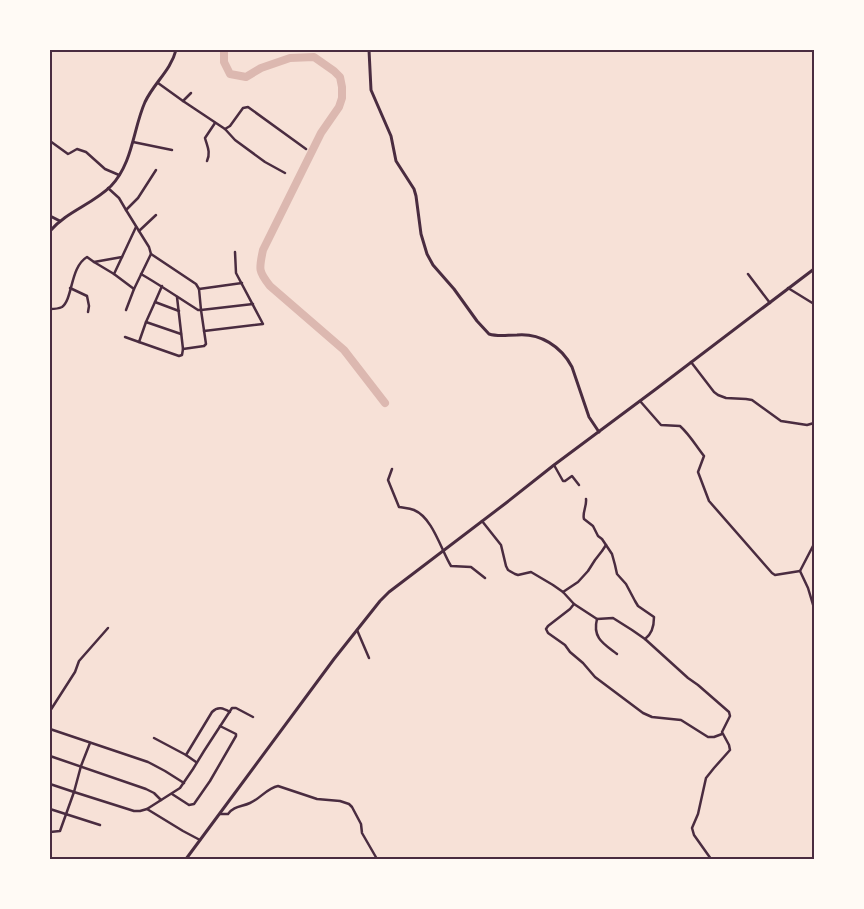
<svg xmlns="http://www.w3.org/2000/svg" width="864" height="909" font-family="'IBM Plex Sans',sans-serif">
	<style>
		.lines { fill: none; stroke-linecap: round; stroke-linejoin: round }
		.river { stroke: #dcb8b0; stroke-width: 8 }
		.minor { stroke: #4a2c40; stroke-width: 2.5 }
		.tertiary { stroke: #4a2c40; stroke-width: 3 }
		.neatline { fill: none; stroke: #4a2c40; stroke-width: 2 }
	</style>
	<rect width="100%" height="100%" fill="#f7e1d7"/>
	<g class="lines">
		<path class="river" d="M224 50V62L230 74 246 77 261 68 290 58 314 57 334 71 340 77 342 87V98L339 107 321 133 263 250C259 269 258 271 270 286L344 350 385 403"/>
		<g class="minor">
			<polyline points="158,83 183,101 225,129 230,126 243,108 248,107 306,149"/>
			<polyline points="183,101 191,93"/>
			<polyline points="225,129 235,140 265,162 285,173"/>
			<polyline points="50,141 68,154 70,153 77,149 86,152 105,169 119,175"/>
			<polyline points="133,142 172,150"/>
			<path d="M207 161C211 152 207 146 205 138L215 123"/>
			<polyline points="108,188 119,198 126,210 138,198 156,170"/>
			<polyline points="126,210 139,231 156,215"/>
			<polyline points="151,254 196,284 199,289 242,283"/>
			<polyline points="122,257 114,274 134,289 151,254 149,247 139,231"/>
			<polyline points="94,262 114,274"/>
			<path d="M141 274C160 285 179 298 198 310H201L253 304"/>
			<polyline points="748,274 770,303"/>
			<polyline points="162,286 155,302 179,311"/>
			<polyline points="70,288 87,296 89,306 88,312"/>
			<polyline points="788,288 814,304"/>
			<polyline points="177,297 183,349 204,346 206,344 201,310 199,289"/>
			<polyline points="155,302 146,322 181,334"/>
			<path d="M50 309C54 309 58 309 62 307 73 299 70 267 87 257L94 262 122 257 136 227"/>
			<polyline points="126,310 134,289"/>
			<polyline points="146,322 139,342 179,356 182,355 183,349"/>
			<polyline points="204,331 263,324 236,273 235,252"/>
			<polyline points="125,337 139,342"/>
			<polyline points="691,362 714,392 718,395 726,398 746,399 752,400 781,421 807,425 814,423"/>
			<path d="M640 401 661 425 680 426C690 435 696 446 704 456L698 472 709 501 772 573 775 575 800 571"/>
			<polyline points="554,465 563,481 565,481 572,476 579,485"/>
			<path d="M392 469 388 480 399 507C404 508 409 508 414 510 433 518 441 550 451 566L471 567 485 578"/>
			<path d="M586 499C587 506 582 513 584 519L593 526 598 536 602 539 606 545"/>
			<polyline points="482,521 501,545 506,566 508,570 515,574 518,575 531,572 553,585 563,592 574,604 597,619 613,618 632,630 645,639 688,678 698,685 729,712 730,716 722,732 729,745 730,750 714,768 706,778 698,814 692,828 694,835 711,859"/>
			<polyline points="814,544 800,571 808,588 814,608"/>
			<path d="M563 592 578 582 588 571 595 560 602 551 606 545 612 554 615 565 617 574 626 584 635 601 638 606 654 617C654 625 652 634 645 639"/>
			<polyline points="574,604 570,609 548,626 546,629 548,633 565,645 570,652 583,663 595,677 643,713 652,717 681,720 708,737 714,737 722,734"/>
			<path d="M597 619C592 638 604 644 617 654"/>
			<polyline points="357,630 369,658"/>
			<polyline points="50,711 75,672 79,661 108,628"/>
			<polyline points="50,729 148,762 165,771 184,783"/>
			<polyline points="154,738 186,755 196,762"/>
			<path d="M186 755 212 712C218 706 223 708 230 712"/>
			<polyline points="50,756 146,789 154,793 161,800"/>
			<polyline points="50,784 74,792 134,811 140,811 147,809"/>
			<polyline points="172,794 189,805 194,804 210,781 236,736 236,734 220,726"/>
			<polyline points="50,809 100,825"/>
			<path d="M220 814H228C234 806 241 807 250 803 260 799 267 788 278 786L317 799 340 801 349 804 352 807 361 824 362 833 377 859"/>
			<polyline points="50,832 60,831 74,792 81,766 90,743"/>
			<polyline points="200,840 183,831 147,809 180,788 193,769 204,751 232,708 236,708 253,717"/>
		</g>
		<g class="tertiary">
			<path d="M369 50 371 90 391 136 396 161 414 189 416 196 421 234 427 254 433 265 454 289 477 321 489 334C498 337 507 335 517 335 540 333 561 346 572 367L589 417 599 432"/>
			<polyline points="50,216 60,221"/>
			<path d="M50 231C66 212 93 204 111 186 133 163 133 129 145 102 154 83 171 70 176 50"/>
			<polyline points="186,859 334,659 380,601 389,592 506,503 554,465 656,389 814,269"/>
		</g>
	</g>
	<rect width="864" height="909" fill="none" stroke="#fffaf5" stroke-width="102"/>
	<rect x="51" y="51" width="762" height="807" class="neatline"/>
</svg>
